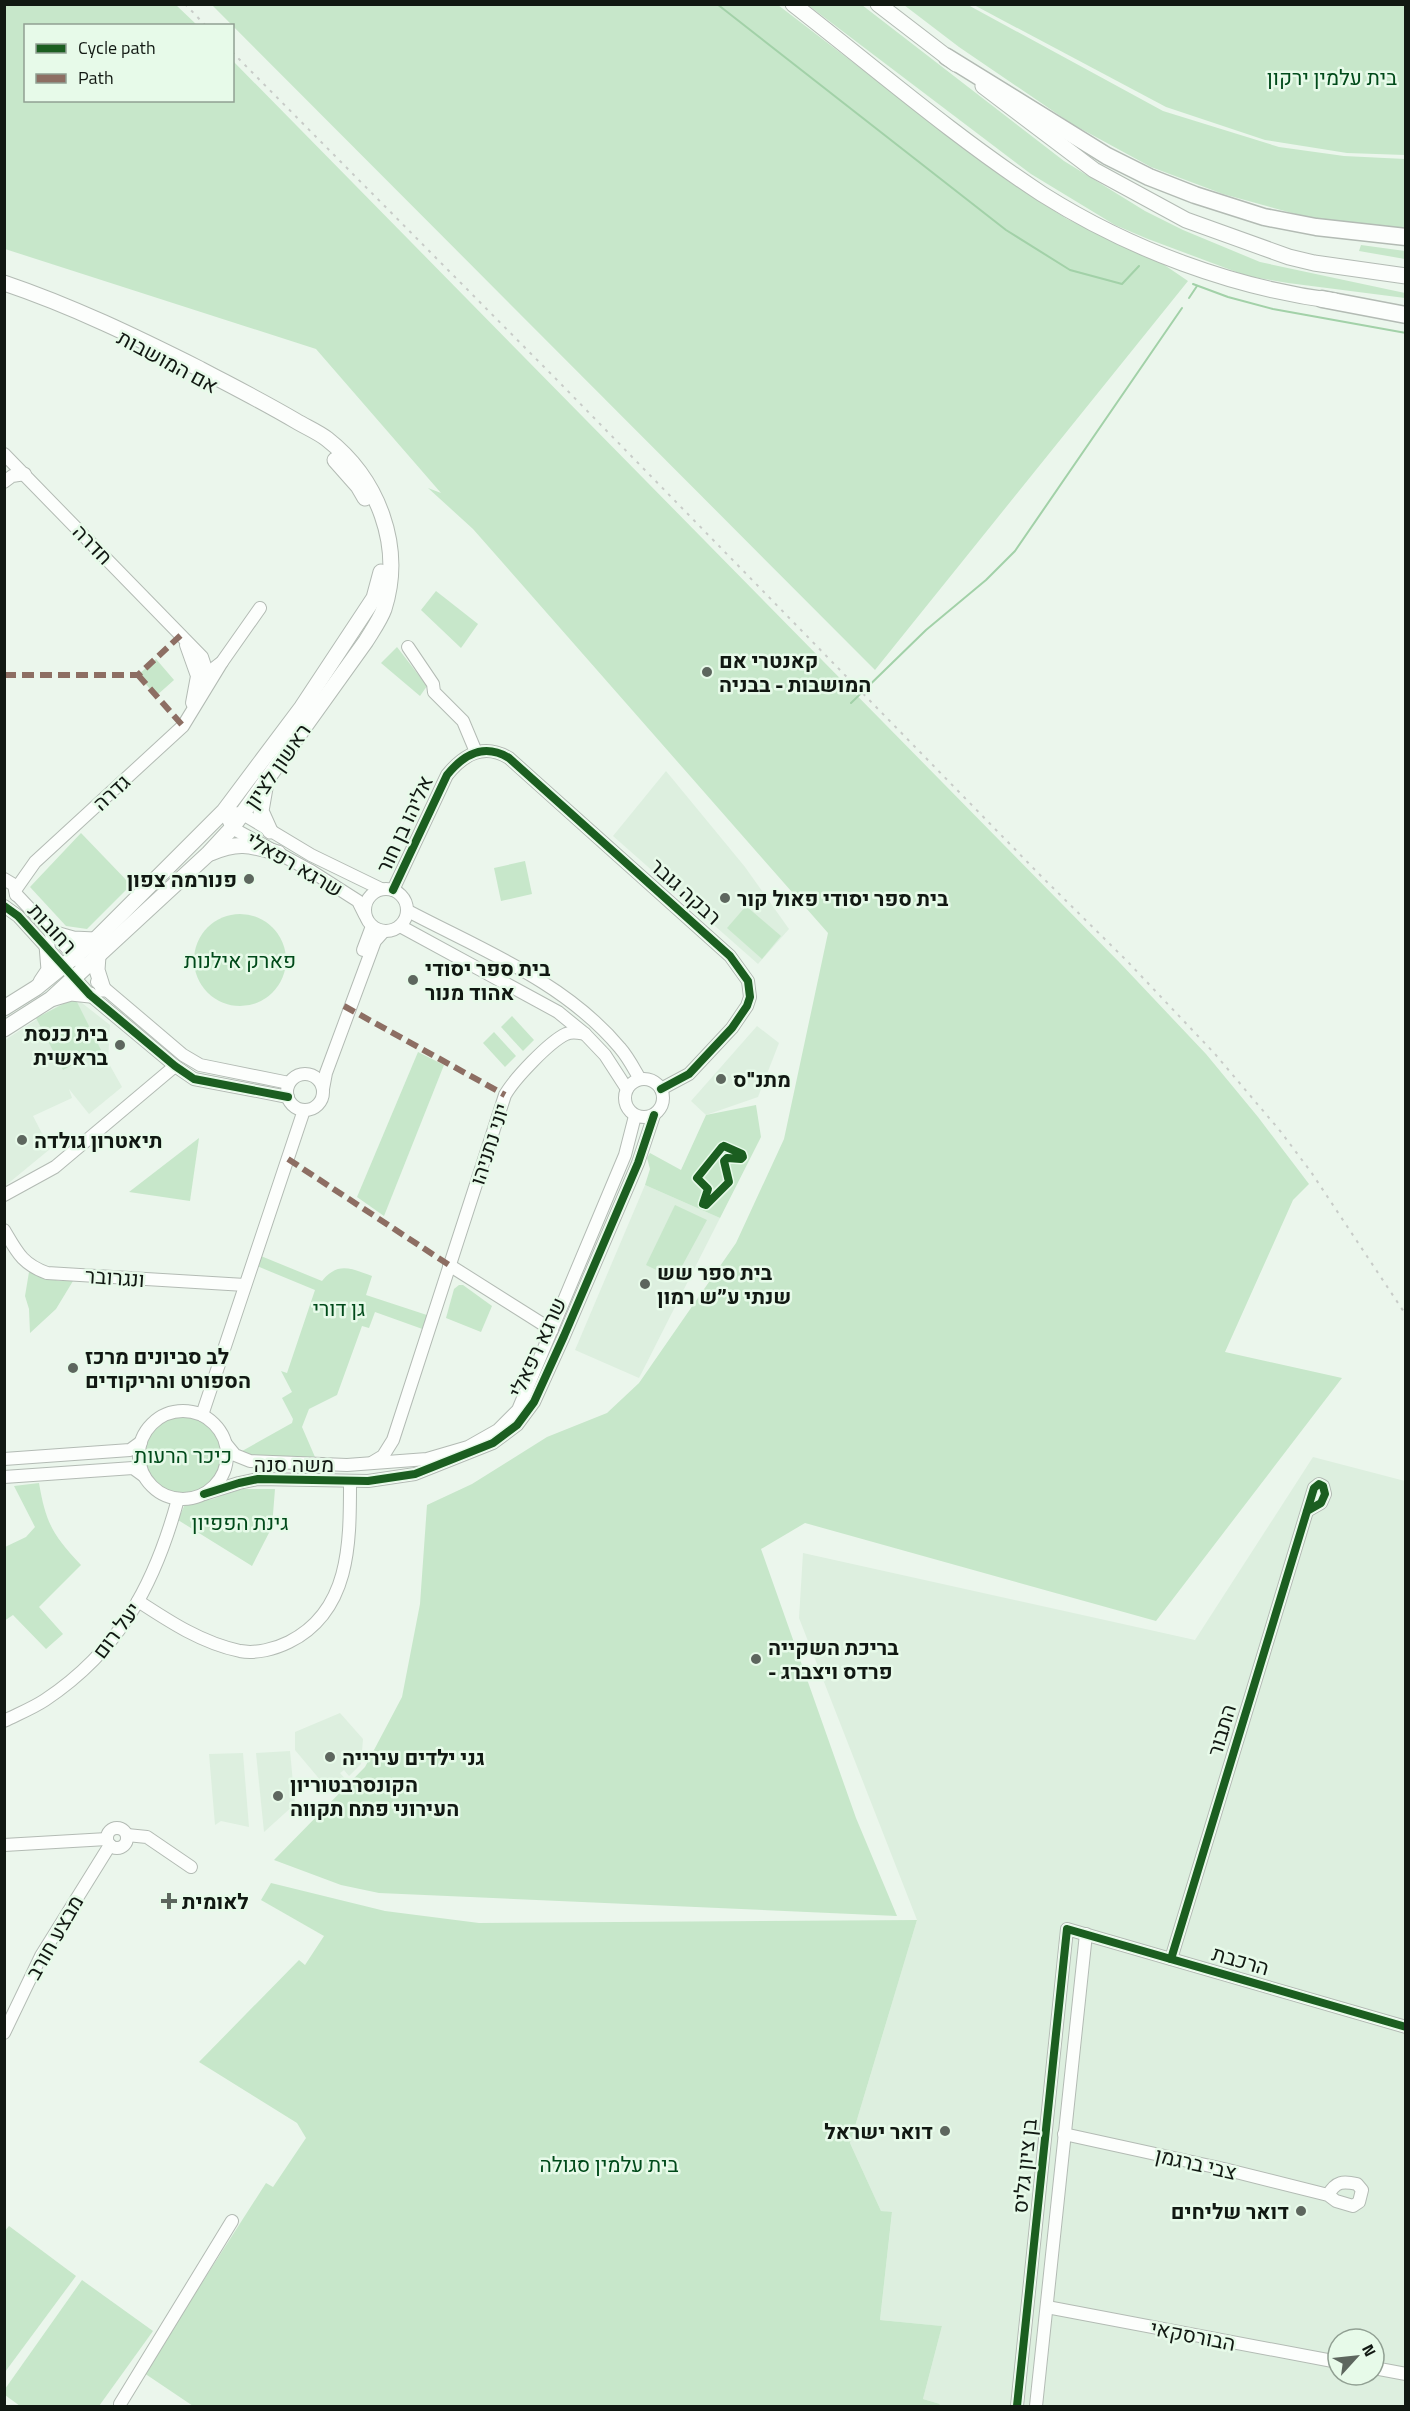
<svg xmlns="http://www.w3.org/2000/svg" width="1410" height="2411" font-family="'Titillium Web',Heebo,sans-serif">
	<style>
		.built { fill: #ddefdf; fill-rule: evenodd }
		.green { fill: #c7e7ca }
		.lines { fill: none; stroke-linecap: round; stroke-linejoin: round }
		.stream { stroke: #a2d1a8; stroke-width: 2 }
		.minor-casing { stroke: #b3bbb4; stroke-width: 14 }
		.major-casing { stroke: #b3bbb4; stroke-width: 17 }
		.highway-casing { stroke: #b3bbb4; stroke-width: 19 }
		.minor { stroke: #fcfefc; stroke-width: 12 }
		.major { stroke: #fcfefc; stroke-width: 15 }
		.highway { stroke: #fcfefc; stroke-width: 16 }
		.rail { stroke: #c8ccc8; stroke-width: 2; stroke-dasharray: 3 6; stroke-linecap: butt }
		.quiet { stroke: #8d6e63; stroke-width: 6; stroke-dasharray: 12 6; stroke-linecap: butt }
		.cycleway-casing { stroke: #e7fae9; stroke-width: 11 }
		.cycleway { stroke: #1b5e20; stroke-width: 8 }
		.poi-dot { fill: #5d665e; stroke: #e7fae9; stroke-width: 2 }
		.labels { text-anchor: middle; dominant-baseline: central; stroke-width: 5; stroke-linejoin: round; paint-order: stroke }
		.park-label { font-size: 21px; fill: #004a1a; stroke: #e7fae9 }
		.street-label { font-size: 21px; fill: #111812; stroke: #e7fae9 }
		.poi-label { font-size: 21px; font-weight: bold; fill: #111812; stroke: #e7fae9; text-anchor: start }
	</style>
	<rect width="100%" height="100%" fill="#ebf6ec"/>
	<g class="built">
		<polygon points="666,771 745,867 789,929 758,964 613,836"/>
		<polygon points="73,996 110,1025 108,1062 122,1087 89,1114 69,1089 72,1098 33,1116 50,1149 5,1186 5,1040"/>
		<polygon points="757,1026 779,1043 758,1097 706,1115 691,1101"/>
		<polygon points="645,1185 720,1218 639,1378 575,1350"/>
		<path d="M1313 1457 1405 1481V2406H939L940 2404 923 2399 942 2326 880 2320 892 2213 881 2211 850 2143 917 1920 799 1618 803 1553 1195 1640ZM1338 2339H1374V2375H1338Z"/>
		<polygon points="340,1713 363,1739 361,1764 349,1776 344,1770 340,1773 346,1780 332,1794 295,1750 295,1732"/>
		<polygon points="290,1751 295,1804 264,1832 256,1753"/>
		<polygon points="243,1753 249,1827 221,1821 215,1825 209,1754"/>
	</g>
	<g class="green">
		<polygon points="5,4 176,5 197,25 26,26 26,100 232,100 233,61 1120,963 1206,1054 1258,1117 1309,1184 1293,1200 1225,1352 1342,1378 1156,1621 805,1523 761,1549 856,1818 897,1916 379,1893 341,1885 274,1860 365,1767 402,1697 420,1604 427,1505 472,1484 547,1437 607,1413 639,1383 736,1243 784,1139 828,933 473,529 428,488 441,493 316,349 5,249"/>
		<polygon points="212,5 778,5 1008,181 1067,219 1160,262 1188,281 875,670"/>
		<polygon points="808,5 862,5 1064,161 1145,211 1183,230 1260,262 1405,293 1405,298 1288,283 1247,276 1148,239 1115,225 1031,174"/>
		<polygon points="904,5 968,5 1163,111 1279,147 1344,156 1405,159 1405,230 1314,219 1223,194 1151,167 1072,124 959,47"/>
		<polygon points="974,5 1405,5 1405,155 1347,153 1265,140 1166,107"/>
		<polygon points="1361,245 1405,251 1405,259 1359,251"/>
		<polygon points="436,591 478,624 461,648 421,610"/>
		<polygon points="397,647 427,686 420,696 381,663"/>
		<polygon points="156,659 174,680 156,696 138,675"/>
		<polygon points="81,833 131,885 87,929 66,926 30,887"/>
		<polygon points="525,861 532,894 501,901 494,868"/>
		<polygon points="746,906 781,936 762,959 727,928"/>
		<circle cx="240" cy="960" r="46"/>
		<polygon points="75,998 101,1050 63,1070 36,1018"/>
		<polygon points="512,1016 534,1040 523,1051 501,1027"/>
		<polygon points="494,1032 516,1056 505,1067 483,1043"/>
		<polygon points="418,1052 444,1065 384,1216 357,1197"/>
		<polygon points="756,1105 761,1137 720,1218 645,1185 650,1169 647,1158 650,1153 681,1170 706,1115"/>
		<polygon points="199,1138 190,1201 129,1192"/>
		<polygon points="675,1205 707,1220 675,1279 646,1265"/>
		<path d="M256 1254 322 1281C338 1261 352 1269 372 1276L366 1295 433 1317 428 1331 375 1312 369 1328 362 1326 337 1395 309 1409 302 1427 318 1464 235 1455 292 1423 293 1419 282 1398 292 1392 281 1371 287 1373 315 1290 252 1264Z"/>
		<polygon points="29,1272 59,1281 73,1281 56,1309 30,1333 29,1309 25,1296"/>
		<polygon points="459,1285 463,1285 492,1306 481,1332 446,1318 454,1289"/>
		<circle cx="183" cy="1455" r="39"/>
		<path d="M39 1483C46 1524 53 1535 81 1565L39 1607 63 1634 46 1649 13 1615 4 1621 5 1547 26 1537 35 1527 14 1486Z"/>
		<polygon points="239,1489 275,1489 272,1527 252,1566 178,1520 185,1504 213,1499"/>
		<polygon points="271,1883 385,1911 479,1923 917,1920 850,2143 881,2211 892,2212 880,2320 942,2326 923,2399 940,2404 939,2406 193,2406 144,2373 266,2183 273,2187 306,2138 297,2123 199,2062 299,1960 305,1965 324,1936 261,1900"/>
		<polygon points="9,2226 76,2276 5,2372 4,2232"/>
		<polygon points="82,2280 153,2331 99,2406 20,2406 5,2395 5,2389"/>
	</g>
	<g class="lines">
		<g class="stream">
			<polyline points="717,4 1006,230 1070,270 1122,284 1139,266"/>
			<polyline points="1193,284 1228,297 1273,309 1406,333"/>
			<polyline points="1189,298 1197,286"/>
			<polyline points="851,703 926,630 986,580 1015,551 1182,308"/>
		</g>
		<defs>
			<g id="minor">
				<polyline points="4,454 202,657 207,672 205,687"/>
				<polyline points="4,482 12,476 25,474"/>
				<polyline points="186,645 197,676 192,703"/>
				<polyline points="408,647 433,684 434,692 463,721 476,752"/>
				<polyline points="197,676 213,669 222,662 260,608"/>
				<polyline points="224,811 232,828 311,871 358,901 365,915"/>
				<polyline points="234,813 243,814 311,855 381,889"/>
				<polyline points="4,879 14,885 16,895"/>
				<circle cx="386" cy="910" r="21"/>
				<polyline points="16,889 35,862 183,726 222,662"/>
				<path d="M393 890 447 775C464 754 484 743 509 758L730 956 748 981 750 997 747 1006 732 1028 689 1074 661 1089"/>
				<polyline points="16,894 80,962"/>
				<polyline points="4,906 18,916 90,995 175,1066 194,1079 288,1097"/>
				<path d="M408 911C482 950 565 982 620 1048 628 1057 634 1069 640 1079"/>
				<polyline points="400,926 558,1012 585,1034 605,1055 627,1089"/>
				<polyline points="363,950 372,926"/>
				<polyline points="97,982 183,1055 200,1065 289,1083"/>
				<circle cx="305" cy="1092" r="18"/>
				<circle cx="644" cy="1098" r="19"/>
				<polyline points="323,1089 326,1073 375,941 384,931"/>
				<polyline points="4,1195 55,1167 175,1066"/>
				<path d="M4 1230C17 1252 22 1264 47 1273L245 1285"/>
				<polyline points="449,1265 552,1330"/>
				<circle cx="183" cy="1455" r="44"/>
				<polyline points="202,1415 304,1110"/>
				<polyline points="226,1444 235,1455 250,1461 347,1465 427,1459 468,1447 498,1430 518,1410 625,1155 635,1116"/>
				<polyline points="4,1459 130,1450 141,1442"/>
				<path d="M373 1462 383 1456 393 1440 505 1095C514 1079 549 1042 566 1034 573 1031 579 1033 585 1034"/>
				<polyline points="4,1477 133,1468 144,1476"/>
				<polyline points="204,1494 239,1483 258,1479 368,1481 415,1474 493,1443 517,1425 534,1402 564,1336 638,1163 654,1115"/>
				<path d="M138 1601C170 1622 202 1643 240 1651 256 1654 275 1649 289 1642 351 1611 350 1542 350 1481"/>
				<path d="M4 1721C18 1714 33 1708 45 1700 120 1650 155 1584 178 1499"/>
				<circle cx="117" cy="1838" r="10"/>
				<polyline points="127,1835 147,1837 191,1867"/>
				<polyline points="4,1845 107,1839"/>
				<polyline points="1171,1959 1307,1511 1314,1488 1319,1484 1323,1486 1325,1494 1321,1503 1307,1511"/>
				<polyline points="4,2033 41,1956 110,1845"/>
				<path d="M1064 2134 1224 2169 1328 2195 1336 2201 1353 2206 1359 2202 1362 2190 1357 2184C1343 2181 1336 2181 1328 2195"/>
				<polyline points="1047,2307 1338,2362"/>
				<polyline points="1374,2368 1406,2374"/>
				<polyline points="120,2404 232,2221"/>
				<polyline points="1017,2406 1067,1929 1406,2027"/>
				<polyline points="1036,2406 1086,1934"/>
			</g>
			<g id="major">
				<path d="M793 4C875 68 955 137 1042 194 1129 249 1233 288 1335 301"/>
				<polyline points="878,4 956,64"/>
				<polyline points="983,86 1094,170 1186,220 1289,257 1314,263 1406,276"/>
				<path d="M4 283C72 306 136 337 200 369 232 386 264 402 296 421 306 427 318 432 327 439 378 479 404 546 384 609 380 620 372 631 366 641L232 828 208 854 51 999 4 1029"/>
				<polyline points="335,460 358,486 365,498"/>
				<polyline points="265,788 261,811 270,831"/>
				<path d="M211 853C238 841 250 845 278 853"/>
				<polyline points="52,933 73,939 95,940"/>
				<polyline points="98,956 97,970 103,989"/>
				<polyline points="41,982 49,970 47,945"/>
				<polyline points="54,998 71,993 90,995"/>
				<polyline points="4,1008 36,988 95,940 224,811 302,707 374,598 381,572"/>
			</g>
			<g id="highway">
				<polyline points="947,57 1107,156 1149,177 1195,195 1264,217 1316,227 1406,237"/>
				<polyline points="1322,299 1406,315"/>
			</g>
		</defs>
		<use href="#minor" class="minor-casing"/>
		<use href="#major" class="major-casing"/>
		<use href="#highway" class="highway-casing"/>
		<use href="#minor" class="minor"/>
		<use href="#major" class="major"/>
		<use href="#highway" class="highway"/>
		<g class="rail">
			<polyline points="185,4 206,26"/>
			<polyline points="232,52 560,383 1041,876 1127,961 1215,1054 1281,1132 1311,1172 1406,1315"/>
		</g>
		<g class="quiet">
			<polyline points="4,675 138,675 181,635"/>
			<polyline points="138,675 183,726"/>
			<polyline points="344,1006 505,1095"/>
			<polyline points="288,1159 449,1265"/>
		</g>
		<defs>
			<g id="cycleway">
				<path d="M393 890 447 775C464 754 484 743 509 758L730 956 748 981 750 997 747 1006 732 1028 689 1074 661 1089"/>
				<polyline points="4,906 18,916 90,995 175,1066 194,1079 288,1097"/>
				<polyline points="722,1147 697,1178 708,1189 703,1204 706,1205 729,1182 724,1161 727,1158 741,1159 743,1157 742,1154 724,1146"/>
				<polyline points="204,1494 239,1483 258,1479 368,1481 415,1474 493,1443 517,1425 534,1402 564,1336 638,1163 654,1115"/>
				<polyline points="1171,1959 1307,1511 1314,1488 1319,1484 1323,1486 1325,1494 1321,1503 1307,1511"/>
				<polyline points="1017,2406 1067,1929 1406,2027"/>
			</g>
		</defs>
		<use href="#cycleway" class="cycleway-casing"/>
		<use href="#cycleway" class="cycleway"/>
	</g>
	<g class="poi-dot">
		<circle cx="707" cy="672" r="6"/>
		<circle cx="249" cy="879" r="6"/>
		<circle cx="725" cy="898" r="6"/>
		<circle cx="413" cy="980" r="6"/>
		<circle cx="120" cy="1045" r="6"/>
		<circle cx="721" cy="1079" r="6"/>
		<circle cx="22" cy="1140" r="6"/>
		<circle cx="645" cy="1284" r="6"/>
		<circle cx="73" cy="1368" r="6"/>
		<circle cx="756" cy="1659" r="6"/>
		<circle cx="330" cy="1757" r="6"/>
		<circle cx="278" cy="1796" r="6"/>
		<path d="M166 1892h6v6h6v6h-6v6h-6v-6h-6v-6h6z"/>
		<circle cx="945" cy="2131" r="6"/>
		<circle cx="1301" cy="2211" r="6"/>
	</g>
	<g class="labels">
		<g class="park-label">
			<text x="1332" y="77">בית עלמין ירקון</text>
			<text x="240" y="960">פארק אילנות</text>
			<text x="339" y="1308">גן דורי</text>
			<text x="183" y="1455">כיכר הרעות</text>
			<text x="240" y="1522">גינת הפפיון</text>
			<text x="609" y="2164">בית עלמין סגולה</text>
		</g>
		<g class="street-label">
			<text transform="translate(168 361) rotate(28)">אם המושבות</text>
			<text transform="translate(93 544) rotate(46)">חדרה</text>
			<text transform="translate(277 766) rotate(-55)">ראשון לציון</text>
			<text transform="translate(111 792) rotate(-43)">גדרה</text>
			<text transform="translate(404 824) rotate(-65)">אליהו בן חור</text>
			<text transform="translate(295 864) rotate(30)">שרגא רפאלי</text>
			<text transform="translate(686 891) rotate(42)">רבקה גובר</text>
			<text transform="translate(53 928) rotate(47)">רחובות</text>
			<text transform="translate(489 1144) rotate(-72)">יוני נתניהו</text>
			<text transform="translate(115 1277) rotate(4)">ונגרובר</text>
			<text transform="translate(537 1347) rotate(-65)">שרגא רפאלי</text>
			<text x="294" y="1464">משה סנה</text>
			<text transform="translate(116 1630) rotate(-53)">יעל רום</text>
			<text transform="translate(1221 1730) rotate(-73)">התבור</text>
			<text transform="translate(54 1937) rotate(-60)">מבצע חורב</text>
			<text transform="translate(1241 1960) rotate(16)">הרכבת</text>
			<text transform="translate(1196 2163) rotate(13)">צבי ברגמן</text>
			<text transform="translate(1024 2166) rotate(-84)">בן ציון גליס</text>
			<text transform="translate(1193 2335) rotate(11)">הבורסקאי</text>
		</g>
		<g class="poi-label">
			<text x="719" y="660">קאנטרי אם<tspan x="719" dy="24">המושבות - בבניה</tspan></text>
			<text x="237" y="879" text-anchor="end">פנורמה צפון</text>
			<text x="737" y="898">בית ספר יסודי פאול קור</text>
			<text x="425" y="968">בית ספר יסודי<tspan x="425" dy="24">אהוד מנור</tspan></text>
			<text x="108" y="1033" text-anchor="end">בית כנסת<tspan x="108" dy="24">בראשית</tspan></text>
			<text x="733" y="1079">מתנ"ס</text>
			<text x="34" y="1140">תיאטרון גולדה</text>
			<text x="657" y="1272">בית ספר שש<tspan x="657" dy="24">שנתי ע״ש רמון</tspan></text>
			<text x="85" y="1356">לב סביונים מרכז<tspan x="85" dy="24">הספורט והריקודים</tspan></text>
			<text x="768" y="1647">בריכת השקייה<tspan x="768" dy="24">- פרדס ויצברג</tspan></text>
			<text x="342" y="1757">גני ילדים עירייה</text>
			<text x="290" y="1784">הקונסרבטוריון<tspan x="290" dy="24">העירוני פתח תקווה</tspan></text>
			<text x="182" y="1901">לאומית</text>
			<text x="933" y="2131" text-anchor="end">דואר ישראל</text>
			<text x="1289" y="2211" text-anchor="end">דואר שליחים</text>
		</g>
	</g>
	<rect width="1410" height="2411" fill="none" stroke="#111812" stroke-width="12"/>
	<rect x="24" y="24" width="210" height="78" fill="#e7fae9" stroke="#91a093" stroke-width="1.5"/>
	<rect x="36" y="44" width="30" height="9" fill="#1b5e20" stroke="#91a093" stroke-width="1.5"/>
	<text x="78" y="54" font-size="18" fill="#111812">Cycle path</text>
	<rect x="36" y="74" width="30" height="9" fill="#8d6e63" stroke="#91a093" stroke-width="1.5"/>
	<text x="78" y="84" font-size="18" fill="#111812">Path</text>
	<g transform="translate(1356 2357) rotate(63)"><circle r="28" fill="#e7fae9" stroke="#91a093" stroke-width="1.5"/>
	<path d="M0-4.5L10 22L0 15L-10 22Z" fill="#5d665e"/>
	<text y="-9" font-size="16" font-weight="bold" text-anchor="middle" fill="#111812">N</text>
	</g>
</svg>
